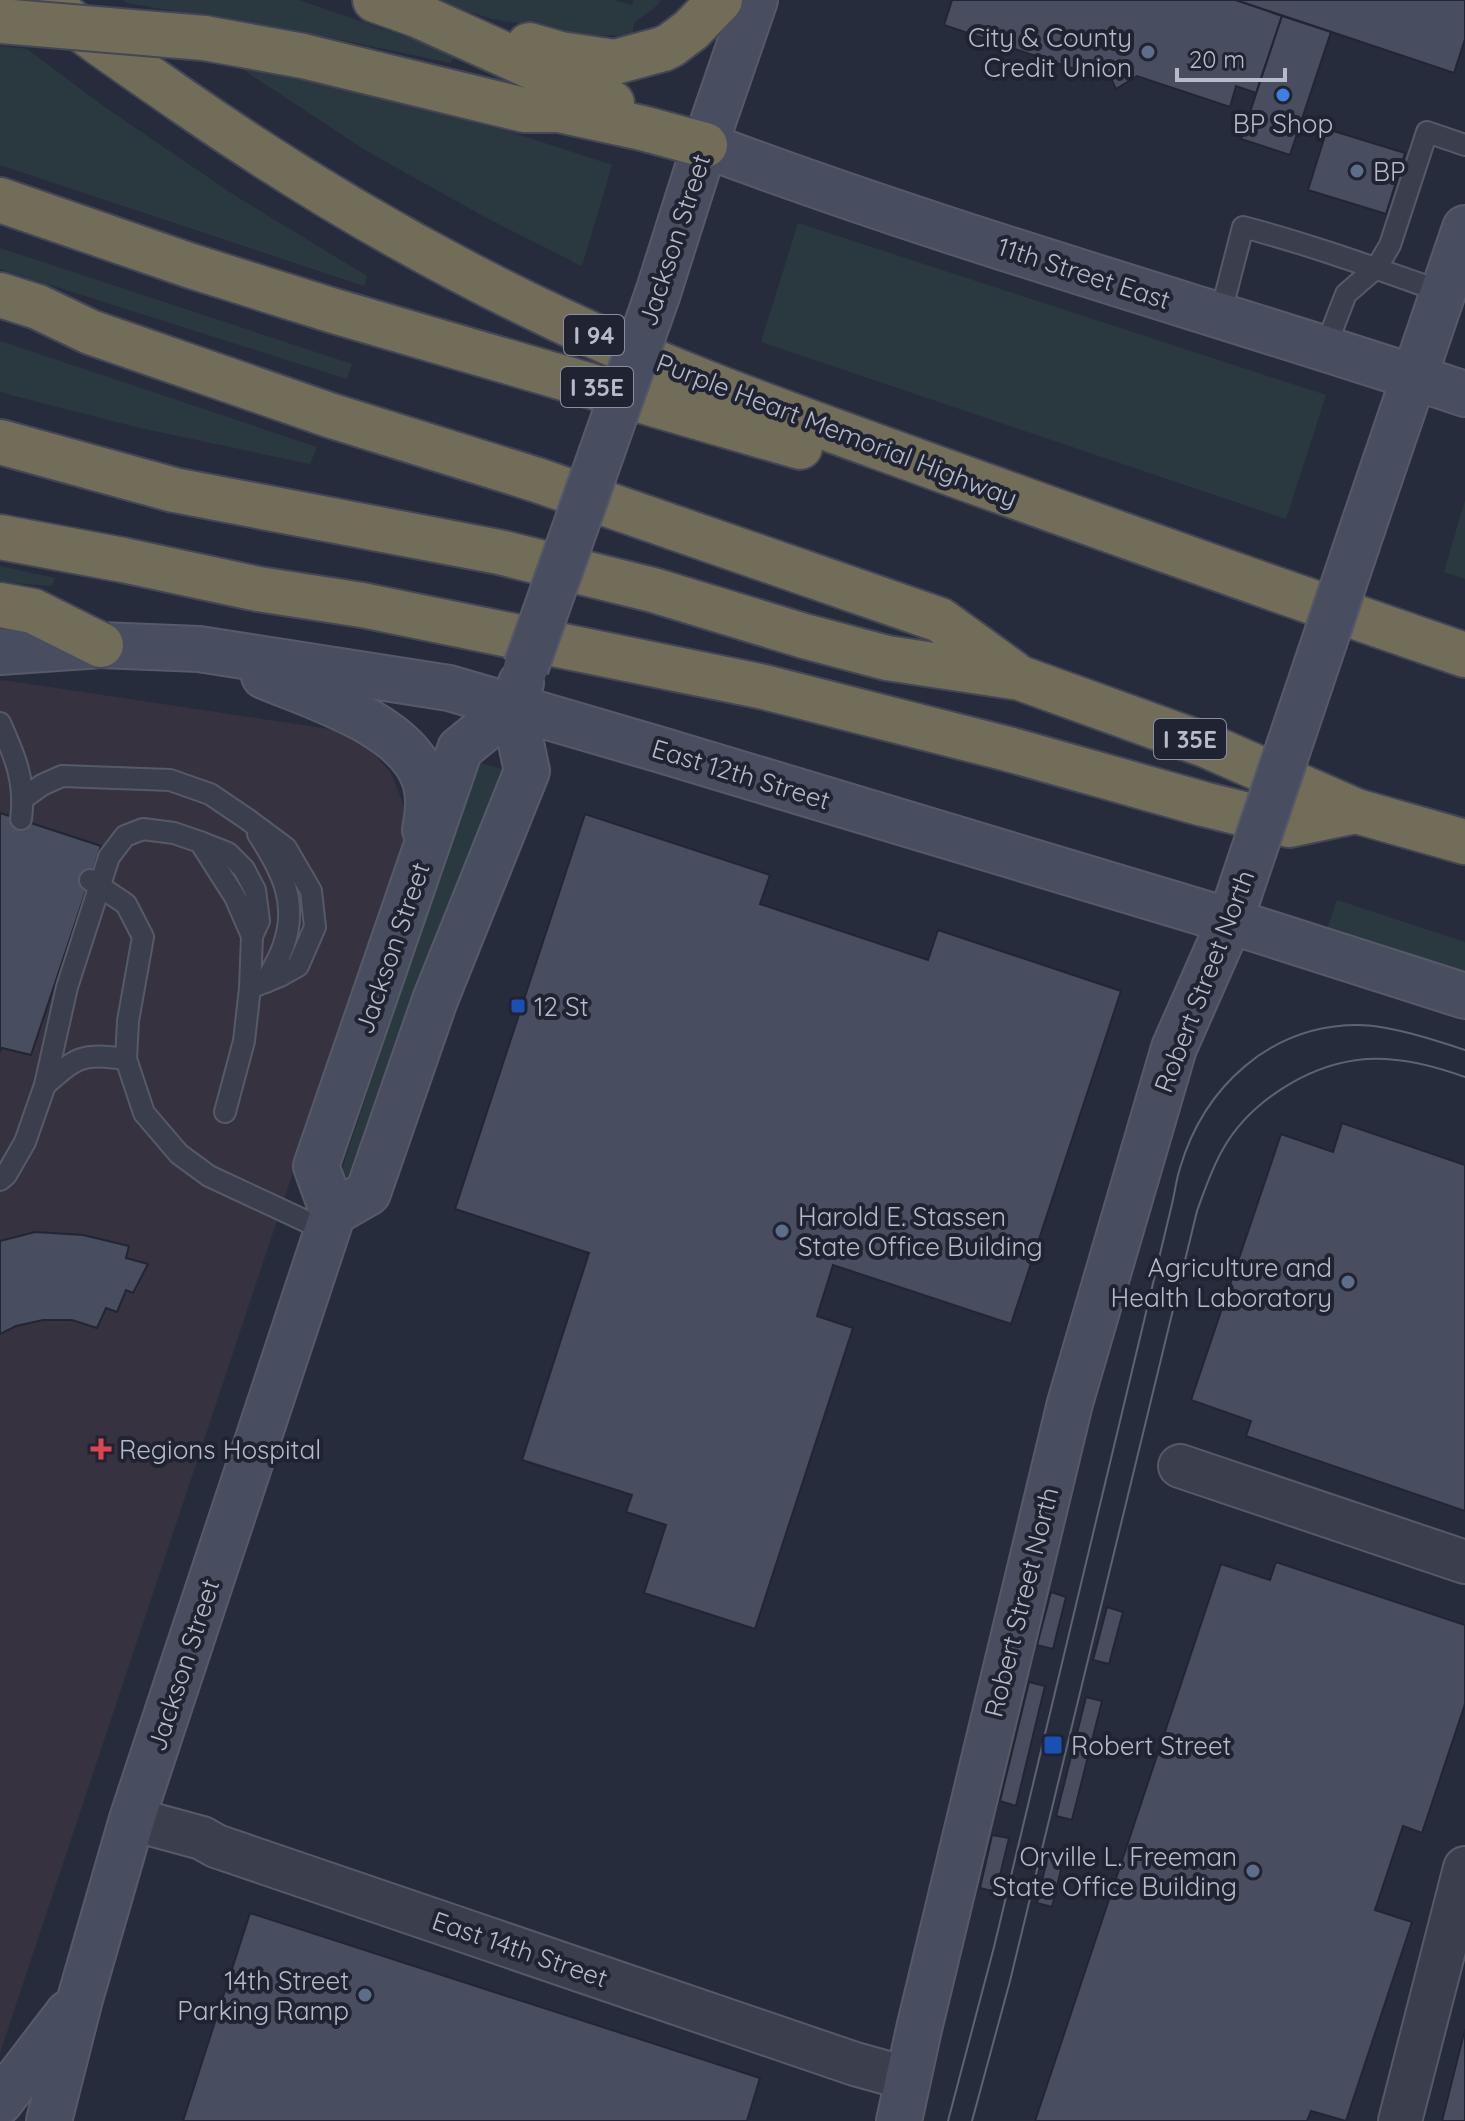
<svg xmlns="http://www.w3.org/2000/svg" width="1465" height="2121" font-family="Quicksand,sans-serif">
	<style>
		.medical { fill: #36323f }
		.green { fill: #2a393f }
		.building { fill: #484d60; stroke: #222634; stroke-width: 2 }
		.lines { fill: none; stroke-linecap: round; stroke-linejoin: round }
		.lane-casing { stroke: #565a68; stroke-width: 24 }
		.street-casing { stroke: #565a68; stroke-width: 46 }
		.secondary-casing { stroke: #565a68; stroke-width: 48 }
		.highway-casing { stroke: #434755; stroke-width: 48 }
		.lane { stroke: #3b3f4d; stroke-width: 20 }
		.street { stroke: #3b3f4d; stroke-width: 42 }
		.secondary { stroke: #494d60; stroke-width: 44 }
		.highway { stroke: #726d59; stroke-width: 44 }
		.tram { stroke: #5d6274; stroke-width: 2 }
		.secondary-bridge-casing { stroke: #565a68; stroke-width: 48; stroke-linecap: butt }
		.highway-bridge-casing { stroke: #434755; stroke-width: 48; stroke-linecap: butt }
		.secondary-bridge { stroke: #494d60; stroke-width: 44 }
		.highway-bridge { stroke: #726d59; stroke-width: 44 }
		.service-dot { fill: #5c6f8a; stroke: #202432; stroke-width: 3 }
		.shop-dot { fill: #3f7fe0; stroke: #202432; stroke-width: 3 }
		.transit-dot { fill: #1a4fb4; stroke: #202432; stroke-width: 3 }
		.health-dot { fill: #e0444e; stroke: #202432; stroke-width: 3 }
		.labels { text-anchor: middle; dominant-baseline: central; stroke-width: 8; stroke-linejoin: round; paint-order: stroke }
		.shield { fill: #202432; stroke: #8a8d9b; stroke-width: 2 }
		.shield-label { font-size: 24px; font-weight: bold; fill: #b7bac8 }
		.poi-label { font-size: 26px; fill: #b7bac8; stroke: #202432; text-anchor: start }
		.street-label { font-size: 26px; fill: #b7bac8; stroke: #202432 }
	</style>
	<rect width="100%" height="100%" fill="#272c3d"/>
	<polygon class="medical" points="3,680 336,730 366,745 391,773 405,809 402,845 0,2053 0,681"/>
	<g class="green">
		<polygon points="123,0 299,0 455,54 451,63 327,37 127,3"/>
		<polygon points="432,0 613,0 632,5 634,0 660,0 659,4 634,23 632,36 592,35 492,19"/>
		<polygon points="0,46 27,49 106,108 237,197 367,276 364,286 0,165"/>
		<polygon points="236,65 316,82 508,131 612,165 582,266 483,216 365,150"/>
		<polygon points="798,223 1326,395 1286,519 761,342"/>
		<polygon points="0,248 352,364 347,379 0,269"/>
		<polygon points="0,341 317,447 310,464 140,428 11,395 0,391"/>
		<polygon points="1465,500 1465,579 1444,572"/>
		<polygon points="0,566 55,578 52,586 0,582"/>
		<polygon points="477,762 505,770 352,1180 340,1175"/>
		<polygon points="1337,900 1465,942 1465,976 1327,929"/>
	</g>
	<g class="building">
		<polygon points="952,0 1236,0 1282,16 1256,93 1236,86 1230,107 1137,76 1116,89 1109,74 1107,80 944,25"/>
		<polygon points="1236,0 1465,0 1465,39 1454,73"/>
		<polygon points="1282,16 1331,32 1290,155 1241,139"/>
		<polygon points="1327,129 1405,153 1386,214 1308,190"/>
		<polygon points="0,813 101,846 31,1055 2,1048 0,1051"/>
		<polygon points="585,814 770,875 760,904 928,960 938,930 1121,991 1011,1324 833,1265 817,1316 853,1328 755,1629 644,1593 666,1525 626,1512 632,1495 522,1460 589,1253 455,1209"/>
		<polygon points="1342,1123 1465,1165 1465,1511 1246,1436 1251,1421 1191,1400 1281,1134 1333,1152"/>
		<polygon points="35,1232 83,1235 129,1246 126,1258 148,1264 133,1293 126,1290 117,1312 106,1308 97,1328 72,1320 43,1320 16,1326 0,1334 0,1241"/>
		<polygon points="1276,1562 1465,1625 1465,1704 1422,1833 1403,1826 1375,1910 1412,1922 1346,2121 1311,2111 1307,2121 1035,2121 1221,1564 1270,1580"/>
		<polygon points="1051,1592 1066,1597 1053,1649 1037,1645"/>
		<polygon points="1107,1607 1123,1612 1109,1664 1093,1660"/>
		<polygon points="1029,1682 1045,1686 1016,1806 1000,1801"/>
		<polygon points="1086,1697 1102,1701 1072,1820 1056,1816"/>
		<polygon points="992,1835 1009,1838 996,1892 980,1888"/>
		<polygon points="1049,1850 1065,1853 1052,1907 1037,1903"/>
		<polygon points="250,1913 760,2078 747,2121 183,2121"/>
		<polygon points="1465,2029 1465,2121 1442,2121"/>
	</g>
	<g class="lines">
		<defs>
			<g id="lane">
				<path d="M1220 316 1243 227C1312 245 1377 269 1443 292"/>
				<polyline points="1325,348 1346,294 1377,267 1390,245 1427,132 1465,145"/>
				<path d="M0 723C15 756 26 782 21 819"/>
				<polyline points="24,798 42,785 62,776 170,780 210,794 247,819 286,848 311,891 315,927 298,966 280,976 250,988"/>
				<path d="M258 834C282 871 299 903 283 947 279 959 271 971 266 982"/>
				<polyline points="200,842 228,853 244,869 255,890 259,921 252,936"/>
				<polyline points="90,880 126,904 143,937 128,1021 126,1059 144,1113 179,1154 209,1176 327,1231"/>
				<path d="M45 1085C78 1056 82 1053 126 1059"/>
				<polyline points="0,1180 6,1175 25,1142 45,1085 67,987 109,857 125,836 143,829 174,833 200,842 235,897 252,936 250,988 244,1041 225,1112"/>
			</g>
			<g id="street">
				<polyline points="1180,1466 1465,1562"/>
				<polyline points="132,1819 202,1838 216,1846 855,2064 909,2079"/>
				<polyline points="1400,2121 1465,1868"/>
			</g>
			<g id="secondary">
				<path d="M705 145C955 239 1212 310 1465 394"/>
				<polyline points="658,293 705,145 755,0"/>
				<polyline points="1364,524 1465,228"/>
				<polyline points="0,652 101,645 199,649 449,688 661,750 1230,921 1465,996"/>
				<path d="M264 676C314 697 408 725 425 781 430 798 428 813 425 830"/>
				<polyline points="333,1213 368,1193 435,1000 527,771 513,706 521,683"/>
				<polyline points="0,2102 68,2013"/>
				<polyline points="49,2121 80,1999 132,1819 333,1213 316,1166 460,749 513,706"/>
				<polyline points="899,2121 919,2029 1070,1403 1174,1048 1230,921 1253,853"/>
			</g>
			<g id="highway">
				<path d="M44 0C88 37 137 69 184 102 304 185 428 258 560 320 686 380 819 425 950 473 1122 535 1293 596 1465 655"/>
				<polyline points="375,0 417,15 612,103"/>
				<polyline points="204,38 303,56 524,110 559,110 642,128 705,145"/>
				<polyline points="529,45 560,54 615,62 663,49 671,45 691,30 720,0"/>
				<polyline points="0,200 191,266 334,311 800,447"/>
				<polyline points="0,295 38,307 90,332 329,415 537,480 940,620 1013,673"/>
				<polyline points="0,442 174,490 499,552 653,590 804,636 887,658 1020,678 1208,746 1356,811 1465,842"/>
				<polyline points="0,537 123,560 258,589 362,605 764,687 1008,749 1203,804 1289,825 1356,811"/>
				<polyline points="0,605 33,611 101,645"/>
			</g>
		</defs>
		<use href="#lane" class="lane-casing"/>
		<use href="#street" class="street-casing"/>
		<use href="#secondary" class="secondary-casing"/>
		<use href="#highway" class="highway-casing"/>
		<use href="#lane" class="lane"/>
		<use href="#street" class="street"/>
		<use href="#secondary" class="secondary"/>
		<use href="#highway" class="highway"/>
		<g class="tram">
			<path d="M948 2121 994 1947 1172 1204C1175 1192 1176 1180 1180 1168 1204 1087 1270 1025 1358 1025 1389 1025 1435 1040 1465 1050"/>
			<path d="M972 2121 1010 1981 1197 1211C1205 1189 1212 1168 1223 1149 1249 1103 1305 1067 1357 1060 1393 1055 1432 1065 1465 1077"/>
		</g>
		<defs>
			<g id="secondary-bridge">
				<polyline points="526,667 658,293"/>
				<polyline points="1253,853 1364,524"/>
			</g>
			<polyline id="highway-bridge" points="0,21 204,38"/>
		</defs>
		<use href="#secondary-bridge" class="secondary-bridge-casing"/>
		<use href="#highway-bridge" class="highway-bridge-casing"/>
		<use href="#secondary-bridge" class="secondary-bridge"/>
		<use href="#highway-bridge" class="highway-bridge"/>
	</g>
	<g class="service-dot">
		<circle cx="1148" cy="52" r="8"/>
		<circle cx="1357" cy="171" r="8"/>
		<circle cx="782" cy="1231" r="8"/>
		<circle cx="1348" cy="1282" r="8"/>
		<circle cx="1253" cy="1871" r="8"/>
		<circle cx="365" cy="1995" r="8"/>
	</g>
	<circle class="shop-dot" cx="1283" cy="95" r="8"/>
	<g class="transit-dot">
		<rect x="510" y="998" width="16" height="16" rx="4"/>
		<rect x="1043" y="1735" width="20" height="20" rx="4"/>
	</g>
	<path class="health-dot" d="M97 1437h8v8h8v8h-8v8h-8v-8h-8v-8h8z"/>
	<g class="labels">
		<g class="shield">
			<rect x="564" y="315" width="60" height="40" rx="6"/>
			<rect x="561" y="367" width="72" height="40" rx="6"/>
			<rect x="1154" y="719" width="72" height="40" rx="6"/>
		</g>
		<g class="shield-label">
			<text x="594" y="335">I 94</text>
			<text x="597" y="387">I 35E</text>
			<text x="1190" y="739">I 35E</text>
		</g>
		<g class="poi-label">
			<text x="1132" y="37" text-anchor="end">City &amp; County<tspan x="1132" dy="30">Credit Union</tspan></text>
			<text x="1283" y="123" text-anchor="middle">BP Shop</text>
			<text x="1373" y="171">BP</text>
			<text x="534" y="1006">12 St</text>
			<text x="798" y="1216">Harold E. Stassen<tspan x="798" dy="30">State Office Building</tspan></text>
			<text x="1332" y="1267" text-anchor="end">Agriculture and<tspan x="1332" dy="30">Health Laboratory</tspan></text>
			<text x="119" y="1449">Regions Hospital</text>
			<text x="1071" y="1745">Robert Street</text>
			<text x="1237" y="1856" text-anchor="end">Orville L. Freeman<tspan x="1237" dy="30">State Office Building</tspan></text>
			<text x="349" y="1980" text-anchor="end">14th Street<tspan x="349" dy="30">Parking Ramp</tspan></text>
		</g>
		<g class="street-label">
			<text transform="translate(674 240) rotate(-72)">Jackson Street</text>
			<text transform="translate(1084 273) rotate(18)">11th Street East</text>
			<text transform="translate(837 430) rotate(21)">Purple Heart Memorial Highway</text>
			<text transform="translate(741 774) rotate(17)">East 12th Street</text>
			<text transform="translate(392 948) rotate(-71)">Jackson Street</text>
			<text transform="translate(1204 981) rotate(-69)">Robert Street North</text>
			<text transform="translate(1021 1602) rotate(-76)">Robert Street North</text>
			<text transform="translate(183 1665) rotate(-72)">Jackson Street</text>
			<text transform="translate(520 1949) rotate(19)">East 14th Street</text>
		</g>
	</g>
	<path d="M1177 68v12h108v-12" fill="none" stroke="#b7bac8" stroke-width="4"/>
	<text x="1189" y="68" font-size="24" fill="#b7bac8" stroke="#202432" stroke-width="6" paint-order="stroke">20 m</text>
</svg>
